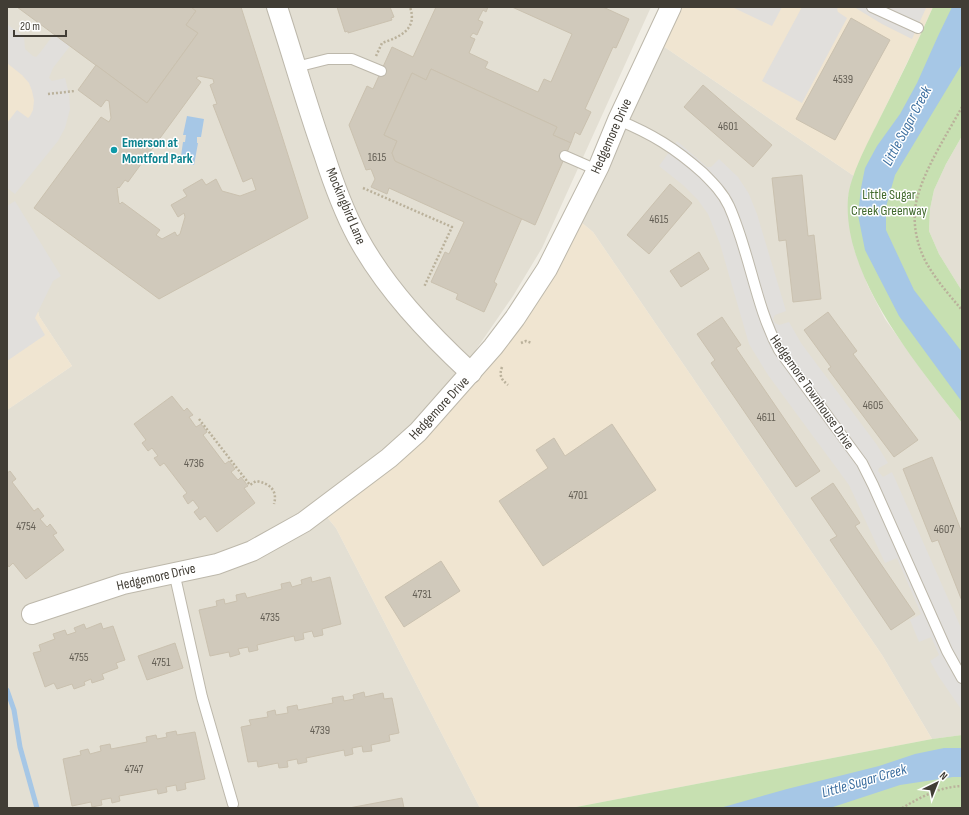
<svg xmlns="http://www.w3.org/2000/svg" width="969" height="815" font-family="'Sofia Sans Condensed',sans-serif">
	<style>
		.residential { fill: #e3dfd3 }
		.commercial { fill: #f0e5d1 }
		.green { fill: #c7e0b1 }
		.parking { fill: #e1dfdc }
		.water { fill: #a6c7e6 }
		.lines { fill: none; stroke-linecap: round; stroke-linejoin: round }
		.stream { stroke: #a6c7e6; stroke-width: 5 }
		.building { fill: #d0c9bb; stroke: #cac1af; fill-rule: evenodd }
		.service-casing { stroke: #bdb8ab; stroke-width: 12 }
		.minor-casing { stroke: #bdb8ab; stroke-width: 22 }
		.path { stroke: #bab19b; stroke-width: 2.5; stroke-dasharray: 2 2; stroke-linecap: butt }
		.service { stroke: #fff; stroke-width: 10 }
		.minor { stroke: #fff; stroke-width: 20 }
		.culture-dot { fill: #0f9aa8; stroke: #fff; stroke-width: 1.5 }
		.labels { text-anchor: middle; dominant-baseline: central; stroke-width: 3; stroke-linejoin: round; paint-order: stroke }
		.number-label { font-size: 12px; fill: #656056 }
		.street-label { font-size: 14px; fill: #413d35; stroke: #fff }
		.culture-label { font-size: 14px; font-weight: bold; fill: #0d838f; stroke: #fff; text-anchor: start }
		.park-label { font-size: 14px; fill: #426b2f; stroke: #fff }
		.water-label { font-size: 15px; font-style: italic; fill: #3b6e9f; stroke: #fff }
	</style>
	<rect width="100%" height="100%" fill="#f0ede4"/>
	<g class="residential">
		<polygon points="7,7 651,7 542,248 513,296 473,354 390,449 316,504 336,528 480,808 7,808 7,410 72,366 39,316 33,288 7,244"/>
		<polygon points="663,46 854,176 848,197 854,249 868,286 885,319 928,379 962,423 962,735 932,739 882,655 593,232 582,223"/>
		<polygon points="962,136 962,291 939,254 929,231 930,209 934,190 946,164"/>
	</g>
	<g class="commercial">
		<polygon points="681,7 933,7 918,40 864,151 854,176 663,46"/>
		<polygon points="7,59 27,75 40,107 7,151"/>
		<polygon points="582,223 593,232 882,655 932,739 571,808 480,808 336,528 327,517 402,459 440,423 471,386 503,349 560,265"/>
		<polygon points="7,244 33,288 39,316 72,366 7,410"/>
	</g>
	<g class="green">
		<path d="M933 7H962V136L946 164 934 190 930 209 929 231 939 254 962 291V423C917 364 842 277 848 198 850 176 868 142 878 122 897 84 916 46 933 7Z"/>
		<polygon points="962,735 962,808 571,808 932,739"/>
	</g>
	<g class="parking">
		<polygon points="732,7 782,7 772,26"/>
		<polygon points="802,7 839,7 837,9 838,12 847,18 802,103 762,81"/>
		<polygon points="854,7 923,7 926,8 912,39 882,24"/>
		<polygon points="7,24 24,37 25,49 33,56 36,57 39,54 54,34 70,46 53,68 49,78 52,81 65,78 69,94 70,109 65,128 58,141 15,194 7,188 7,123 17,110 28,118 30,116 33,110 34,100 32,91 29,83 22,75 7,63"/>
		<polygon points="677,141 707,167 711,167 719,159 738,177 749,194 757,214 786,311 775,315 773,319 775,323 779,325 789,322 801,343 877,445 888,463 879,468 878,471 883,477 892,472 962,630 962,708 961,709 939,677 930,661 939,655 931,637 919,642 910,620 921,614 897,558 885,563 849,485 768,375 749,344 720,244 708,214 698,200 683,185 659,166"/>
		<polygon points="15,201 61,276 53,281 35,318 45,335 7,361 7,206"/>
	</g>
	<g class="water">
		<polygon points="952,7 962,7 962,64 895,175 886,207 886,230 914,290 962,352 962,402 899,316 865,250 858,215 861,188 865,168 877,146 900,114 917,83 938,36"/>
		<polygon points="187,116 204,119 201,137 197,137 197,143 198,143 194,165 180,163 183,142 185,142 186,135 183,135"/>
		<polygon points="944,748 962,748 962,777 953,777 900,785 830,808 720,808 787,789 879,766 915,754"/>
	</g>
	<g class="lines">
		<polyline class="stream" points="7,690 14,710 20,747 37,808"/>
	</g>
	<g class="building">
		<polygon points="17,7 191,7 196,11 186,25 198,33 147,103"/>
		<path d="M191 7H241L308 218 159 299 34 208 101 117 109 122 111 118 109 101 106 100 101 107 78 90 96 65 147 103 198 33 186 25 196 11ZM199 76 213 79 214 83 210 85 217 104 213 105 243 182 252 178 256 190 240 196 222 191 216 179 206 185 202 179 183 190 187 196 171 205 178 217 184 213 185 217 180 234 177 236 175 232 162 239 156 235 160 230 122 202 120 204 119 203 117 188 118 187 119 188 125 180 128 182 201 82 196 78Z"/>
		<polygon points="337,7 390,7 394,17 391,18 392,20 348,33 348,31 345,32"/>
		<polygon points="436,7 488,7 486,12 483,10 478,20 483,22 477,35 473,33 470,37 475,39 469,53 488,62 485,68 538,92 544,79 551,82 572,34 512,7 603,7 629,19 616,48 613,47 585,109 591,112 580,135 575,132 571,143 553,135 557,127 431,69 426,80 412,73 384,135 397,141 392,153 395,161 522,218 494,282 497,284 484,312 456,299 458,294 431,282 445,252 449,254 464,222 389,188 387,194 371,187 375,179 371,169 366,170 349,125 367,86 373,89 392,47 413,57"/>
		<polygon points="851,18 890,40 835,140 796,119"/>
		<polygon points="431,69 557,127 553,135 571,143 535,225 395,161 392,153 397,141 384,135 412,73 426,80"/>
		<polygon points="703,85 772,145 753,167 684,107"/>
		<polygon points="802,175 808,236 814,235 821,299 793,302 786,240 779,241 772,178"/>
		<polygon points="670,184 692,203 649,254 627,235"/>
		<polygon points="699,252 709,269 681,287 670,271"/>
		<polygon points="828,312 857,351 853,354 918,440 894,457 828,369 831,367 804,330"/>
		<polygon points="722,317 741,345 736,348 820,471 796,487 711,363 715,360 697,334"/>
		<polygon points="172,396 184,411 187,408 193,415 189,417 196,427 201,424 207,432 203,435 225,464 229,461 235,469 231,472 238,480 241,477 248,486 244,488 255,503 217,532 205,516 200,520 194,512 199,508 193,500 188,504 183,496 187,493 164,463 160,466 154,458 158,456 152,448 148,451 142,443 146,440 134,424"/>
		<polygon points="612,424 656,490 543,566 499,501 548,468 536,450 554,438 565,456"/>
		<polygon points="932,457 961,530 962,529 962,601 938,540 932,542 903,469"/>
		<polygon points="10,471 16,479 12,482 34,511 38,508 44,516 40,519 47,527 50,524 57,533 53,535 64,550 26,579 13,563 9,567 7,564 7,473"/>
		<polygon points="833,483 860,523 855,526 915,614 891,630 830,540 837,536 811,498"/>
		<polygon points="441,561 460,591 404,627 385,597"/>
		<polygon points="311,577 312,582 330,577 341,624 322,629 323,635 314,637 312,631 303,633 304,639 295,641 294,636 257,645 258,650 249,652 248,647 238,649 240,654 230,657 229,652 210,656 199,610 217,606 216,601 224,599 225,604 237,601 236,595 245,593 247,598 282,589 281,584 290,582 292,587 302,584 301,580"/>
		<polygon points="101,623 103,629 113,626 125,660 116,663 118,668 102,674 104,679 92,683 91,679 84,682 85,685 74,689 72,684 57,689 54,683 45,687 33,653 41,651 39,645 55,639 53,634 65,630 67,635 76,632 74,628 84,624 86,629"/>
		<polygon points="175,643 183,668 147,680 138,656"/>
		<polygon points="364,692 365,697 383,693 384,699 392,698 399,733 389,735 390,741 371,745 372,751 363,752 362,746 352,748 353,754 345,756 344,750 306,758 307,762 298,764 297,759 287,761 288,767 279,768 278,763 258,767 257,761 248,762 241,727 251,725 249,720 268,717 267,712 275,710 276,715 288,713 287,707 297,705 298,710 333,703 332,698 343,696 344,701 354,699 353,695"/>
		<polygon points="176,731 177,735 195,732 205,779 185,783 186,789 177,791 176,785 166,787 167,792 158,794 157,789 119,796 120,801 112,803 111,798 101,800 102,805 92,807 91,802 72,806 63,759 81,755 80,751 88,749 90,754 101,751 100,746 110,744 111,749 147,742 146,737 156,735 157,739 167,737 166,733"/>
		<polygon points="402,798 404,808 349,808"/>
	</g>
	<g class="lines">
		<defs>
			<g id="service">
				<polyline points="872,7 918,28"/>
				<polyline points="296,67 328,59 352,59 381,71"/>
				<path d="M618 120C652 134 675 148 703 173 713 183 723 193 729 206 750 253 755 305 779 350L862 463 873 485 947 651 962 678"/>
				<polyline points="565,156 597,170"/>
				<polyline points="174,572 202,697 233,804"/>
			</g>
			<g id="minor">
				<path d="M277 7C293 56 307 106 324 154 333 182 343 210 357 236 385 288 428 333 471 373"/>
				<polyline points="32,614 123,584 217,564 252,551 304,522 389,458 418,432 493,347 515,318 547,269 599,166 618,120 671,7"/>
			</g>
		</defs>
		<use href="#service" class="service-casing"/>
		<use href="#minor" class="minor-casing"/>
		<g class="path">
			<path d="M376 56 382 43C399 37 418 30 410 7"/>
			<polyline points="48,94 75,91"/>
			<path d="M962 107C947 134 922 173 916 203 912 223 917 246 927 264 937 281 950 296 962 310"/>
			<polyline points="363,188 452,227 424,287"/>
			<polyline points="521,343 526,341 532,343"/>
			<path d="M502 367C499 376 501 379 508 385"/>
			<path d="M199 419 250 485 256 481C269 483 278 490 274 504"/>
			<path d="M902 808C921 797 939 787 962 786"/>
		</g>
		<use href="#service" class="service"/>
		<use href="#minor" class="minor"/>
	</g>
	<circle class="culture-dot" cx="114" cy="150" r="4"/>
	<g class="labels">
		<g class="number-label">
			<text x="843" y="79">4539</text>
			<text x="728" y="126">4601</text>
			<text x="377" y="157">1615</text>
			<text x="659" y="219">4615</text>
			<text x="873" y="405">4605</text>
			<text x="766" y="417">4611</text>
			<text x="194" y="463">4736</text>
			<text x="578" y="495">4701</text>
			<text x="26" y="526">4754</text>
			<text x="944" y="529">4607</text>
			<text x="422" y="594">4731</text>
			<text x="270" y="617">4735</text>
			<text x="79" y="657">4755</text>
			<text x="161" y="662">4751</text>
			<text x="320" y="730">4739</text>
			<text x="134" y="769">4747</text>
		</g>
		<g class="street-label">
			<text transform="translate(611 136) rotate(-66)">Hedgemore Drive</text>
			<text transform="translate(346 206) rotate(67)">Mockingbird Lane</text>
			<text transform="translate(812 392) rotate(55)">Hedgemore Townhouse Drive</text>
			<text transform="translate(439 408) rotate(-47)">Hedgemore Drive</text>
			<text transform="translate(156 577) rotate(-13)">Hedgemore Drive</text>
		</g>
		<g class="culture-label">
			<text x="122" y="142">Emerson at<tspan x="122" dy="16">Montford Park</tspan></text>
		</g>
		<g class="park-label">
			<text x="889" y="194">Little Sugar<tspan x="889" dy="16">Creek Greenway</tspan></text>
		</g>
		<g class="water-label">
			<text transform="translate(907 126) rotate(-62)">Little Sugar Creek</text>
			<text transform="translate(864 781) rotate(-16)">Little Sugar Creek</text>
		</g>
	</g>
	<rect width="969" height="815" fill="none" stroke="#413d35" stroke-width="16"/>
	<g transform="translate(937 783) rotate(43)" stroke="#ffffff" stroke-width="3" paint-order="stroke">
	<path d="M0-3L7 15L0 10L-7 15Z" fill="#413d35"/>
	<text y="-6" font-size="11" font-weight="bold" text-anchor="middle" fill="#413d35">N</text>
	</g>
	<path d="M14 30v6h52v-6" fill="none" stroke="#413d35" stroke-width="2"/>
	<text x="20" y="30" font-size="12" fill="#413d35" stroke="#ffffff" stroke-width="3" paint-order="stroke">20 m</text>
</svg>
